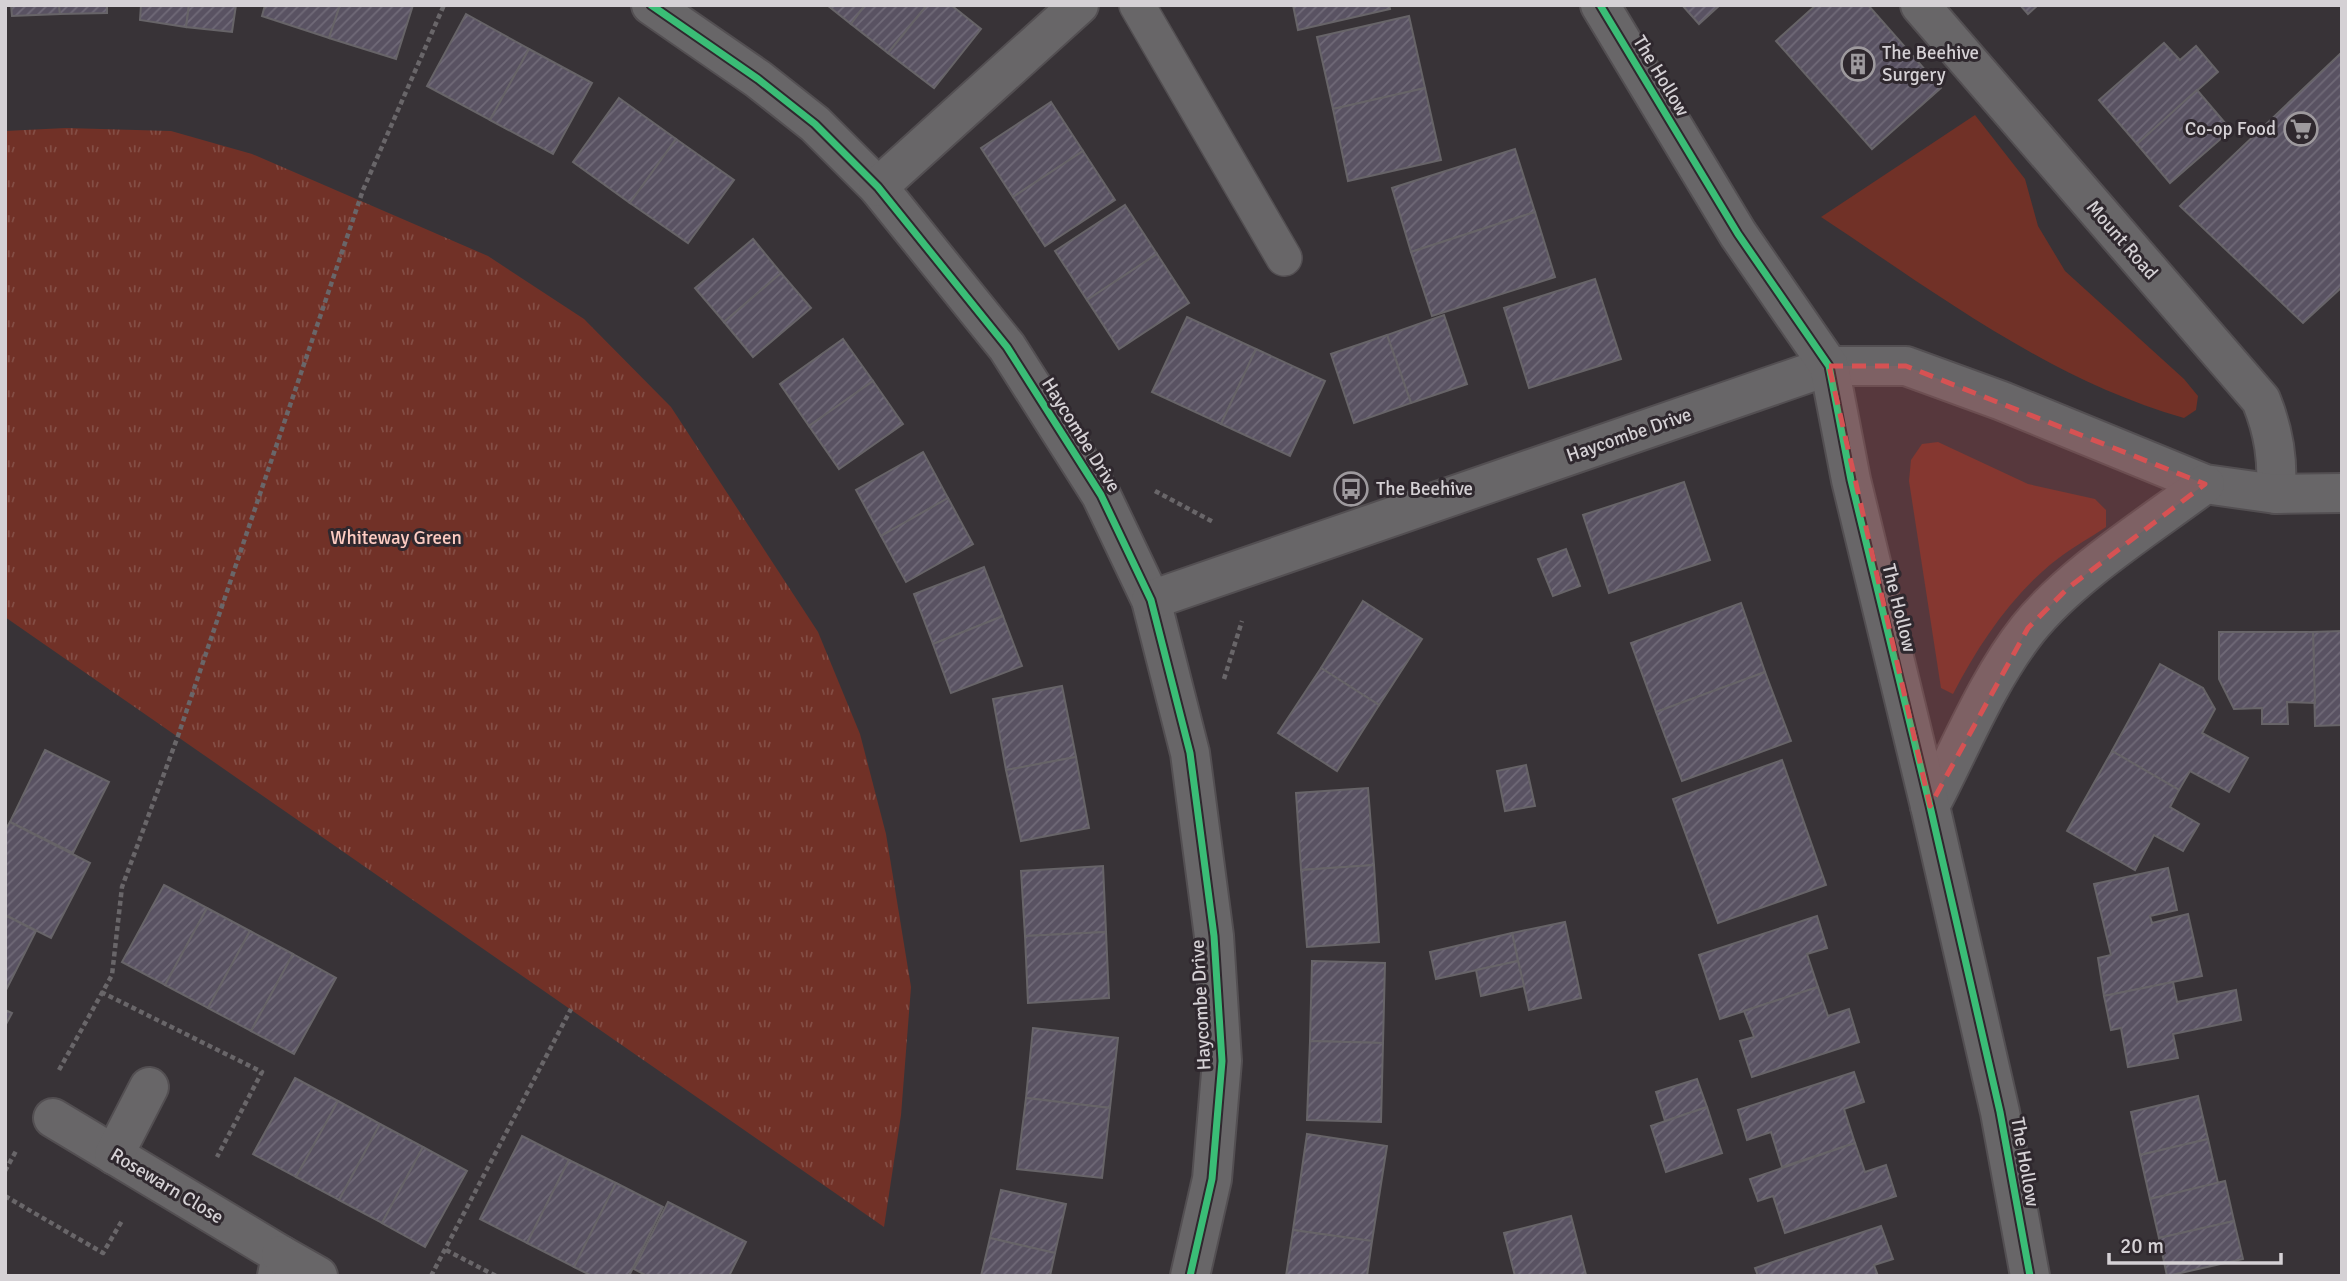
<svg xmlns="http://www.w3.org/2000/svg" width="2347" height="1281" font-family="Signika,sans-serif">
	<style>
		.green { fill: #713127 }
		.park { fill: url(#park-tufts) }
		.building { fill: url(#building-hatch); stroke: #676468; stroke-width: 2 }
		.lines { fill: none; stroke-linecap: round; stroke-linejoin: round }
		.service-casing { stroke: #534f52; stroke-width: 38 }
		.minor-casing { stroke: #534f52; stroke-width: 42 }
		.tertiary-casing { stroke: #534f52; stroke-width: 42 }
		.path { stroke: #696669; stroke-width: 4.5; stroke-dasharray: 5 3.5; stroke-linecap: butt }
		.service { stroke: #686668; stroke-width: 35 }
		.minor { stroke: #686668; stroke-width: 38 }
		.tertiary { stroke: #686668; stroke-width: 38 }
		.cycleway-casing { stroke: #2f282e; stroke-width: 11 }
		.cycleway { stroke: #3abd76; stroke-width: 7 }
		.marked { fill: #d65253; fill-opacity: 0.2; stroke: #d65253; stroke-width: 5; stroke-dasharray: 14 9; stroke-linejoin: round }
		.labels { text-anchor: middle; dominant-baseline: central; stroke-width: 6; stroke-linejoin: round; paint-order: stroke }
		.poi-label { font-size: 19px; fill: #d5d1d5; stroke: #2f282e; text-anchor: start }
		.street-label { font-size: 19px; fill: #d5d1d5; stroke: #2f282e }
		.park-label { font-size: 19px; fill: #fdccc2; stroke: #2f282e }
	</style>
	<defs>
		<pattern id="park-tufts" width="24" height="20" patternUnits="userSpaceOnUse" patternTransform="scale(1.75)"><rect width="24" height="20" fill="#713127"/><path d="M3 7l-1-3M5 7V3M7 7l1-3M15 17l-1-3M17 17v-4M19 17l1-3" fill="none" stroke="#844e45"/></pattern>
		<pattern id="building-hatch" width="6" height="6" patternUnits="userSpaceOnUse" patternTransform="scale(1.75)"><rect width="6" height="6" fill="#595262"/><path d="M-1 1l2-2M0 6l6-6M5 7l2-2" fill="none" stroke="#706a78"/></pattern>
	</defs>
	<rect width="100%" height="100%" fill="#383337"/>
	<g class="green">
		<path d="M1975 115 2025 179 2038 226 2065 271 2184 379 2198 396 2196 410 2184 418C2050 380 1936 293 1821 217Z"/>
		<path d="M1938 442 2028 484 2095 499 2106 510V527C2088 539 2068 550 2051 564 2009 599 1978 646 1953 694L1941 688 1909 481 1911 460 1922 444Z"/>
	</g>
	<polygon class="park" points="66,128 171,131 252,154 488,256 584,319 671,407 818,632 860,734 886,834 911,987 901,1115 884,1227 5,617 5,131"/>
	<g class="building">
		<polygon points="11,5 59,5 60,14 12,16"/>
		<polygon points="59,5 107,5 107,13 60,14"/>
		<polygon points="141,5 189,5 186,27 140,20"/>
		<polygon points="189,5 236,5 232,32 186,27"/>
		<polygon points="265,5 340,5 329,38 262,16"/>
		<polygon points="340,5 413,5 396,59 329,38"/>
		<polygon points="827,5 865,5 851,24"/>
		<polygon points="865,5 927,5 888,53 851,24"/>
		<polygon points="927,5 951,5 981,29 934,88 888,53"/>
		<polygon points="1293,5 1389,5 1390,9 1298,30"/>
		<polygon points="1682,5 1720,5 1699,24"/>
		<polygon points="1816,5 1868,5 1941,88 1872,149 1776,41"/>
		<polygon points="2020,5 2038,5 2028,14"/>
		<polygon points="466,14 529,49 490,120 427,86"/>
		<polygon points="1409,16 1425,88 1333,109 1317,37"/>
		<polygon points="2164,43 2180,60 2196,46 2218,72 2137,144 2099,100"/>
		<polygon points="529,49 592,83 553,154 490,120"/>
		<polygon points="2342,52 2342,287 2303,323 2180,206"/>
		<polygon points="1425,88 1441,160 1348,181 1333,109"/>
		<polygon points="2197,90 2231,130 2170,183 2137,144"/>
		<polygon points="619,98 676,139 630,203 573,162"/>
		<polygon points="1051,102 1083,151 1013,197 981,148"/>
		<polygon points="676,139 734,180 688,243 630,203"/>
		<polygon points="1515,149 1535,212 1411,252 1392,188"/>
		<polygon points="1083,151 1115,200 1045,246 1013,197"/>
		<polygon points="1125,205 1157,254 1087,300 1055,251"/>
		<polygon points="1535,212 1555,277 1432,316 1411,252"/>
		<polygon points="753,239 781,273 724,322 695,288"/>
		<polygon points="1157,254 1189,303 1119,349 1087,300"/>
		<polygon points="781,273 811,308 753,357 724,322"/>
		<polygon points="1595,279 1621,359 1529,388 1504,308"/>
		<polygon points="1444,315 1467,384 1411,403 1387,335"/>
		<polygon points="1187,317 1256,349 1221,424 1152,392"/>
		<polygon points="1387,335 1411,403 1354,423 1331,354"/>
		<polygon points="843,339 873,381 809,426 780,384"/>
		<polygon points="1256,349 1325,381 1290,456 1221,424"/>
		<polygon points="873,381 903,424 839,469 809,426"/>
		<polygon points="923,452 948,498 881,536 856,490"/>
		<polygon points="1684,482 1710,560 1609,593 1583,515"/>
		<polygon points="948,498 973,544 906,582 881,536"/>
		<polygon points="1566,549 1580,586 1553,596 1538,559"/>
		<polygon points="984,567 1003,616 933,644 914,594"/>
		<polygon points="1363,601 1422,639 1379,705 1321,668"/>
		<polygon points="1741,603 1765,672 1656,712 1631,643"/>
		<polygon points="1003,616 1022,666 951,693 933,644"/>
		<polygon points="2342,631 2342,725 2315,726 2313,632"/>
		<polygon points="2219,632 2313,632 2315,703 2287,702 2288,724 2262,724 2262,708 2234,709 2219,679"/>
		<polygon points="2160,664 2203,688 2215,709 2202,733 2248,758 2229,792 2190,771 2179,790 2112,751"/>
		<polygon points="1321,668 1379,705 1337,771 1278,733"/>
		<polygon points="1765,672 1791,741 1682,781 1656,712"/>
		<polygon points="1062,686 1076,757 1006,770 993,699"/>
		<polygon points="45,750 109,782 73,853 10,822"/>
		<polygon points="2112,751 2179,790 2170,807 2199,824 2183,851 2154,835 2135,870 2067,831"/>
		<polygon points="1076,757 1089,828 1021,841 1006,770"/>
		<polygon points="1782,760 1826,885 1718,923 1673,799"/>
		<polygon points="1526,765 1535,806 1505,811 1497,771"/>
		<polygon points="1368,788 1374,865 1301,870 1296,793"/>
		<polygon points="10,822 90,863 51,938 5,915 5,830"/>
		<polygon points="1374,865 1379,942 1307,947 1301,870"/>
		<polygon points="1103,866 1106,932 1025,936 1021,871"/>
		<polygon points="2168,868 2177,910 2150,916 2152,923 2188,914 2202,976 2104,996 2098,958 2111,955 2094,884"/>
		<polygon points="164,885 207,908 165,985 122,962"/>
		<polygon points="207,908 250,931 208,1008 165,985"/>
		<polygon points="5,915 36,931 5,992"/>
		<polygon points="1817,916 1827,948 1807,954 1818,987 1720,1019 1699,955"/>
		<polygon points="1565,922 1581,998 1529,1010 1512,933"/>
		<polygon points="250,931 293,954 251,1031 208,1008"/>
		<polygon points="1106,932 1109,998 1028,1003 1025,936"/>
		<polygon points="1512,933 1518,961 1436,979 1430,952"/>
		<polygon points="293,954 336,978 294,1054 251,1031"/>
		<polygon points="1312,961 1385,963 1383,1043 1310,1041"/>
		<polygon points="1518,961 1524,986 1481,996 1476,970"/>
		<polygon points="2173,982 2177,1002 2236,990 2241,1020 2173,1034 2178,1058 2128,1067 2121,1028 2111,1030 2104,996"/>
		<polygon points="1818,987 1828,1016 1849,1009 1859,1042 1752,1077 1740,1041 1754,1037 1744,1011"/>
		<polygon points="5,1010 12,1013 5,1026"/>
		<polygon points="1033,1028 1118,1038 1110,1108 1026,1098"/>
		<polygon points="1310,1041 1383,1043 1381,1122 1307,1120"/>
		<polygon points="1854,1072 1864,1102 1844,1109 1855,1143 1782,1167 1771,1132 1747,1140 1738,1110"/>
		<polygon points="295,1078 338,1101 296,1177 253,1154"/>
		<polygon points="1697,1079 1707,1107 1665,1121 1656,1092"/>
		<polygon points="2198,1096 2208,1139 2140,1155 2131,1112"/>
		<polygon points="1026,1098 1110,1108 1102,1178 1017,1169"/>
		<polygon points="338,1101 380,1124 339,1200 296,1177"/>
		<polygon points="1707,1107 1722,1153 1666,1172 1651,1126"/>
		<polygon points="380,1124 423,1147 382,1223 339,1200"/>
		<polygon points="1307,1134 1387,1146 1372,1241 1293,1230"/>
		<polygon points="522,1136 569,1160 527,1243 480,1219"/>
		<polygon points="2208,1139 2218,1183 2150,1199 2140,1155"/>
		<polygon points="1855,1143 1865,1172 1886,1165 1896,1196 1785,1233 1773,1196 1758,1201 1750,1179"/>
		<polygon points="423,1147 467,1171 425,1247 382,1223"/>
		<polygon points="569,1160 616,1183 574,1267 527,1243"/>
		<polygon points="2225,1181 2234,1221 2159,1238 2150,1199"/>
		<polygon points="616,1183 663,1207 629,1276 592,1276 574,1267"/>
		<polygon points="1001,1190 1066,1204 1055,1253 990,1238"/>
		<polygon points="668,1202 746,1242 729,1276 647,1276 634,1269"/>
		<polygon points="1571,1216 1586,1275 1515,1276 1504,1233"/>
		<polygon points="2234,1221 2243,1259 2167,1276 2159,1238"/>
		<polygon points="1881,1226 1893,1259 1874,1265 1878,1276 1758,1276 1755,1268"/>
		<polygon points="1293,1230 1372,1241 1367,1276 1286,1276"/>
		<polygon points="990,1238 1055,1253 1050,1276 981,1276"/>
	</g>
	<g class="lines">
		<defs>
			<polyline id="service" points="1137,5 1284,258"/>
			<g id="minor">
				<polyline points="651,5 758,79 815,124 878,187 1007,347 1101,495 1151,600 1190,753 1214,936 1222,1061 1212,1179 1190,1276"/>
				<path d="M1920 5 2261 400C2274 432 2278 460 2276 494"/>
				<polyline points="878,187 1079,5"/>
				<polyline points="1151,600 1829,366 1906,366 2002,401 2205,484 2276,494 2342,493"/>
				<path d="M1930 806C1961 747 1987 681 2028 629 2071 575 2149 526 2205 484"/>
				<polyline points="53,1118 281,1255 277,1276"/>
				<polyline points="114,1155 149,1087"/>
				<polyline points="281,1255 318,1276"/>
			</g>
			<polyline id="tertiary" points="1600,5 1738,234 1829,366 1851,480 1930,806 2000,1112 2030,1276"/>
		</defs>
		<use href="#service" class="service-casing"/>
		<use href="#minor" class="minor-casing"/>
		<use href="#tertiary" class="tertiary-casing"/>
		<g class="path">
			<polyline points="1155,491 1215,523"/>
			<polyline points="1224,679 1242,621"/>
			<polyline points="101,992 262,1072 217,1157"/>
			<polyline points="59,1070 112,975 122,887 178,736 363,190 444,5"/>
			<polyline points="5,1171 16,1151"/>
			<polyline points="5,1196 103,1253 123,1219"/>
			<polyline points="446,1250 496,1276"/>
			<polyline points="431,1276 571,1009"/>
		</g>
		<use href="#service" class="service"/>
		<use href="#minor" class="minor"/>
		<use href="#tertiary" class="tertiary"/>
		<defs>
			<g id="cycleway">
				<polyline points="651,5 758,79 815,124 878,187 1007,347 1101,495 1151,600 1190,753 1214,936 1222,1061 1212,1179 1190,1276"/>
				<polyline points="1600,5 1738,234 1829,366 1851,480 1930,806 2000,1112 2030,1276"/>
			</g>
		</defs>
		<use href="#cycleway" class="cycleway-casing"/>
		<use href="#cycleway" class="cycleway"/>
	</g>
	<path class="marked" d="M1829 366H1906L2205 484 2068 588 2028 628 1930 806Z"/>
	<defs>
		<symbol id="building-ring" viewBox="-11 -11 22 22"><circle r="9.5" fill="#2f282e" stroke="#9e9a9e" stroke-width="1.5"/><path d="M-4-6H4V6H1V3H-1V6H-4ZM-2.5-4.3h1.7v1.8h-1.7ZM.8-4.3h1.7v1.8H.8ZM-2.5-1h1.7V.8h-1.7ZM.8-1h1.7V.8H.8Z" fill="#9e9a9e"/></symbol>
		<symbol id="supermarket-ring" viewBox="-11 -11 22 22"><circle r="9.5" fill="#2f282e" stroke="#9e9a9e" stroke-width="1.5"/><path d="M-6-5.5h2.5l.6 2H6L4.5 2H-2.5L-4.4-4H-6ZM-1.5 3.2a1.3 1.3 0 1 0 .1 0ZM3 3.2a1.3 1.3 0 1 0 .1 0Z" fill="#9e9a9e"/></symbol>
		<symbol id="bus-ring" viewBox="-11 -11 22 22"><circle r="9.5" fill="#2f282e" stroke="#9e9a9e" stroke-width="1.5"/><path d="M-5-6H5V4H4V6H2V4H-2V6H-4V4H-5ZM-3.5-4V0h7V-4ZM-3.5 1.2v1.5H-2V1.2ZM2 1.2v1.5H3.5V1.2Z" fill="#9e9a9e"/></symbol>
	</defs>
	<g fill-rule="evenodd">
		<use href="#building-ring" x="1839" y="45" width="38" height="38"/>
		<use href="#supermarket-ring" x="2282" y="110" width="38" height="38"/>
		<use href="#bus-ring" x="1332" y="470" width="38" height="38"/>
	</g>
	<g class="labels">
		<g class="poi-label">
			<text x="1882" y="53">The Beehive<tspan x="1882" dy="22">Surgery</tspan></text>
			<text x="2276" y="129" text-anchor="end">Co-op Food</text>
			<text x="1376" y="489">The Beehive</text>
		</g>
		<g class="street-label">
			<text transform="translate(1661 76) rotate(59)">The Hollow</text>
			<text transform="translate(2122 240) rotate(49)">Mount Road</text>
			<text transform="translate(1081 435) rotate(58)">Haycombe Drive</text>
			<text transform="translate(1629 435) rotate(-19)">Haycombe Drive</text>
			<text transform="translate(1899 608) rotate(76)">The Hollow</text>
			<text transform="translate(1201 1005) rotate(-93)">Haycombe Drive</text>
			<text transform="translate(2025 1162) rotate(80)">The Hollow</text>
			<text transform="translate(167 1186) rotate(31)">Rosewarn Close</text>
		</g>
		<g class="park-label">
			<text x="396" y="538">Whiteway Green</text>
		</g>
	</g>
	<rect width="2347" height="1281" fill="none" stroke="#d5d1d5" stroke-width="14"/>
	<path d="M2109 1253v10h172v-10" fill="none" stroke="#d5d1d5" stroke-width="3.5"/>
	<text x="2120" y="1253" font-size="21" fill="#d5d1d5" stroke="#2f282e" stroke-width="5" paint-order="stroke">20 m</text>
</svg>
